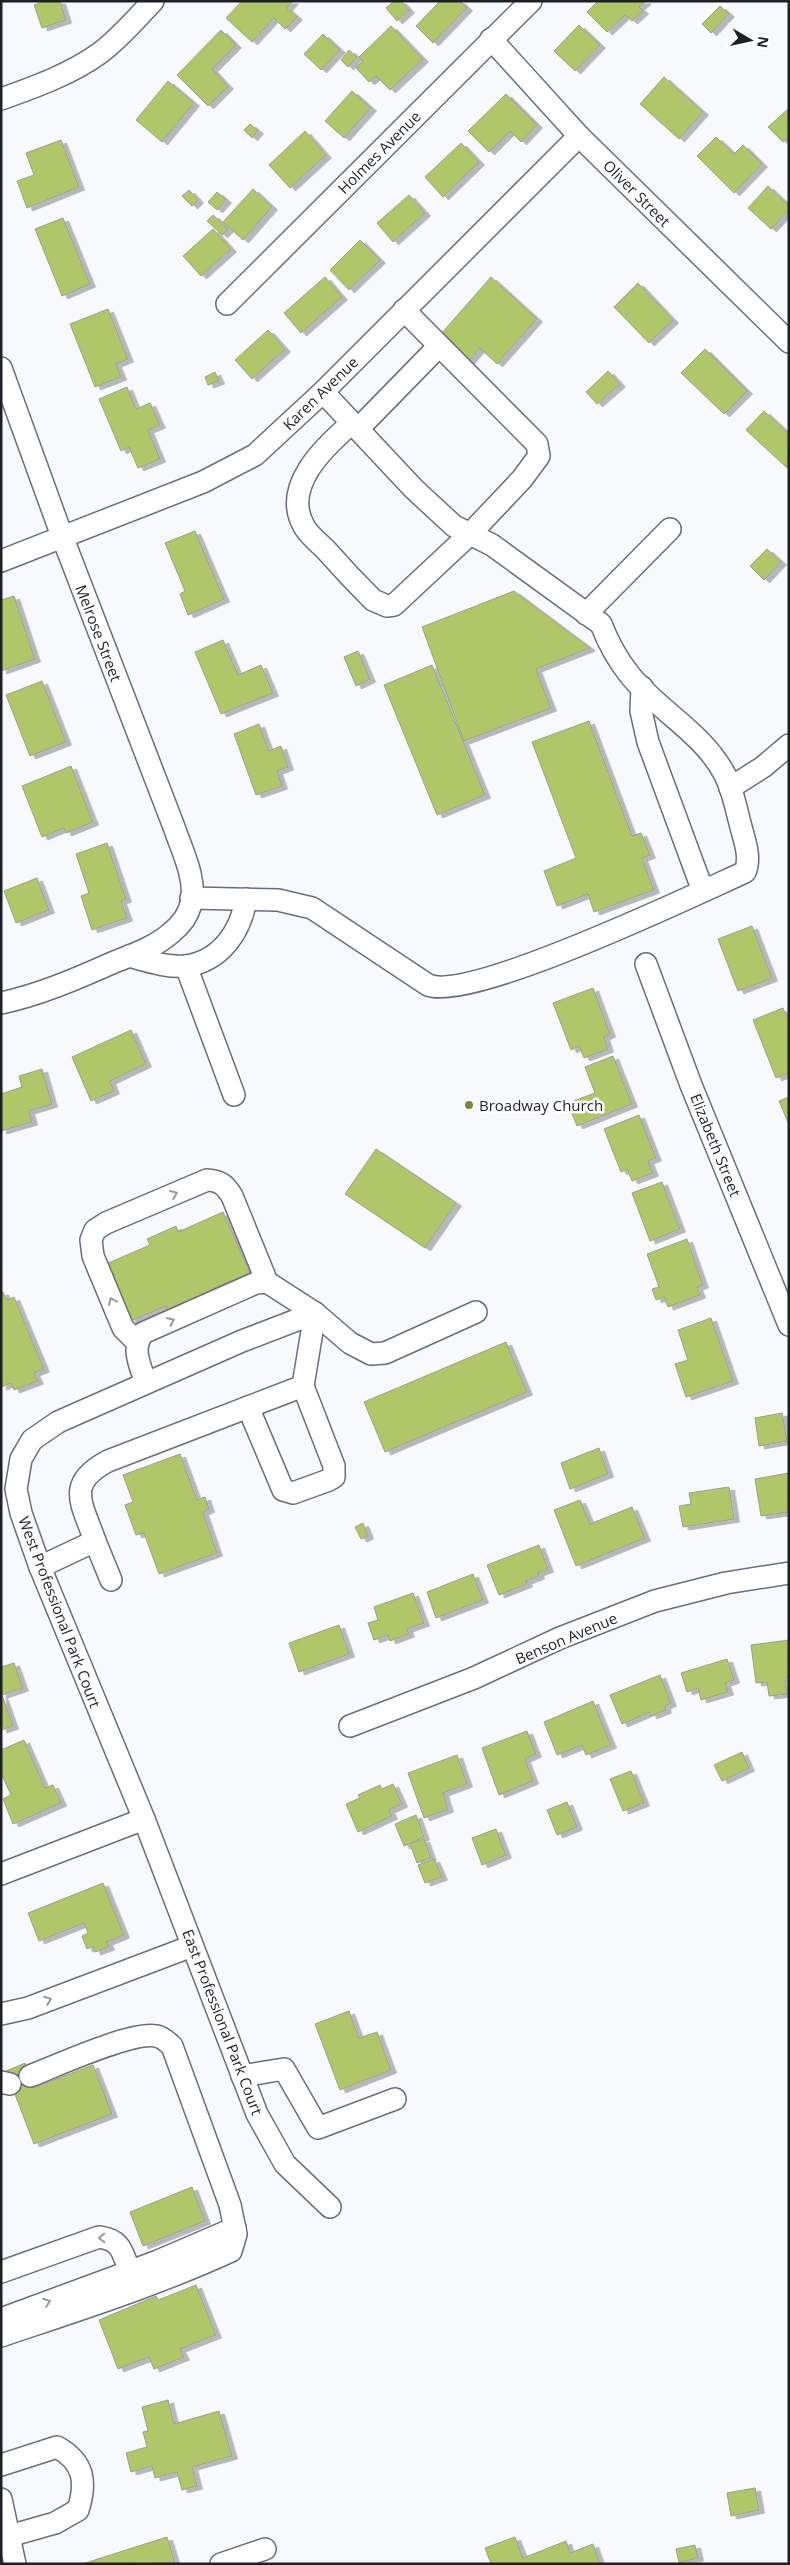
<svg xmlns="http://www.w3.org/2000/svg" width="790" height="2565" font-family="'Open Sans',sans-serif">
	<style>
		.building { fill: #afc767; stroke: #9ba08f; filter: url(#shadow) }
		.lines { fill: none; stroke-linecap: round; stroke-linejoin: round }
		.minor-casing { stroke: #686e7e; stroke-width: 24 }
		.minor { stroke: #fff; stroke-width: 21 }
		.oneway { stroke: #9a9b9e }
		.poi-dot { fill: #768939; stroke: #fff; stroke-width: 2 }
		.labels { text-anchor: middle; dominant-baseline: central; stroke-width: 5; stroke-linejoin: round; paint-order: stroke }
		.street-label { font-size: 15px; fill: #1e2027; stroke: #fff }
		.poi-label { font-size: 15px; fill: #1e2027; stroke: #fff; text-anchor: start }
	</style>
	<defs>
		<filter id="shadow"><feDropShadow dx="5.5" dy="3" stdDeviation="0" flood-color="#0004"/></filter>
	</defs>
	<rect width="100%" height="100%" fill="#f8f9fd"/>
	<g class="building">
		<polygon points="45,1 60,1 66,20 42,28 34,5"/>
		<polygon points="242,1 293,1 287,8 297,17 285,29 274,18 252,42 226,18"/>
		<polygon points="394,1 401,1 409,10 397,21 386,8"/>
		<polygon points="440,1 460,1 467,8 433,43 416,26"/>
		<polygon points="598,1 646,1 639,7 643,11 632,21 625,15 607,32 587,12"/>
		<polygon points="720,6 729,14 711,33 702,24"/>
		<polygon points="579,25 600,45 575,71 554,51"/>
		<polygon points="391,26 423,59 390,90 376,76 369,82 356,68 363,61 359,57"/>
		<polygon points="221,30 236,45 212,69 228,86 208,106 177,75"/>
		<polygon points="323,34 340,50 321,70 304,54"/>
		<polygon points="349,50 357,57 348,67 341,60"/>
		<polygon points="664,77 703,112 679,139 640,104"/>
		<polygon points="168,81 194,103 162,142 136,120"/>
		<polygon points="352,91 371,108 344,138 325,121"/>
		<polygon points="506,94 537,125 521,142 510,131 489,152 468,131"/>
		<polygon points="788,109 789,137 783,142 768,127"/>
		<polygon points="250,124 258,131 252,138 244,130"/>
		<polygon points="305,131 326,155 290,188 269,165"/>
		<polygon points="716,137 734,154 743,145 762,164 734,193 697,156"/>
		<polygon points="61,140 79,187 27,208 17,181 34,175 26,153"/>
		<polygon points="461,143 479,162 443,197 425,177"/>
		<polygon points="768,186 789,206 789,210 771,229 748,208"/>
		<polygon points="253,189 272,207 243,240 223,222"/>
		<polygon points="189,190 198,200 192,206 182,196"/>
		<polygon points="217,192 226,200 217,210 208,202"/>
		<polygon points="409,195 425,213 393,242 377,223"/>
		<polygon points="213,215 228,229 222,235 207,221"/>
		<polygon points="63,218 90,284 62,296 35,229"/>
		<polygon points="213,229 231,249 201,276 183,256"/>
		<polygon points="360,240 380,260 349,290 330,270"/>
		<polygon points="325,277 342,297 301,333 284,313"/>
		<polygon points="491,277 537,319 497,364 480,348 469,361 440,335"/>
		<polygon points="638,283 673,320 649,343 614,307"/>
		<polygon points="108,309 128,359 116,364 121,377 95,387 70,324"/>
		<polygon points="268,330 285,349 252,379 235,360"/>
		<polygon points="705,349 747,391 724,414 681,373"/>
		<polygon points="608,371 620,384 597,404 586,392"/>
		<polygon points="215,372 219,381 208,385 205,377"/>
		<polygon points="127,387 136,409 150,403 160,425 148,430 160,459 138,468 129,447 121,451 99,399"/>
		<polygon points="764,411 789,434 787,468 746,430"/>
		<polygon points="195,531 224,599 188,615 180,594 185,591 165,543"/>
		<polygon points="767,549 781,562 764,580 750,566"/>
		<polygon points="514,591 590,648 536,669 551,708 464,741 422,627"/>
		<polygon points="14,596 35,659 1,671 1,600"/>
		<polygon points="223,640 238,675 261,665 273,693 221,714 195,652"/>
		<polygon points="358,651 370,679 356,686 344,657"/>
		<polygon points="432,665 485,795 437,815 384,685"/>
		<polygon points="42,681 66,742 30,756 6,695"/>
		<polygon points="589,721 632,836 641,833 650,855 642,858 654,890 594,912 588,894 557,906 544,871 576,858 532,742"/>
		<polygon points="259,724 269,751 281,746 288,767 277,771 282,786 256,795 234,734"/>
		<polygon points="71,766 93,822 66,833 64,828 42,837 22,786"/>
		<polygon points="107,843 126,899 121,901 127,918 92,930 81,896 89,893 76,854"/>
		<polygon points="37,878 49,910 16,923 4,891"/>
		<polygon points="752,926 772,978 738,991 718,939"/>
		<polygon points="593,988 610,1034 604,1037 608,1049 584,1058 579,1046 571,1050 553,1003"/>
		<polygon points="783,1008 789,1021 789,1073 776,1078 753,1020"/>
		<polygon points="131,1030 146,1064 110,1081 114,1091 91,1101 72,1057"/>
		<polygon points="613,1056 632,1104 577,1126 568,1103 595,1093 585,1067"/>
		<polygon points="42,1069 52,1104 29,1111 32,1122 1,1131 1,1094 22,1087 19,1076"/>
		<polygon points="789,1097 789,1125 779,1101"/>
		<polygon points="639,1115 656,1158 648,1161 653,1173 632,1181 627,1169 621,1172 604,1129"/>
		<polygon points="376,1149 456,1203 425,1248 345,1194"/>
		<polygon points="662,1182 680,1229 650,1241 632,1193"/>
		<polygon points="223,1212 250,1273 212,1289 214,1294 169,1314 166,1306 131,1321 106,1264 150,1245 147,1239 176,1226 178,1232"/>
		<polygon points="687,1239 703,1285 697,1287 700,1295 668,1307 664,1297 656,1300 652,1289 659,1287 647,1254"/>
		<polygon points="1,1292 3,1292 7,1300 14,1297 44,1369 34,1373 38,1381 14,1390 11,1383 1,1387"/>
		<polygon points="711,1318 733,1381 686,1397 675,1364 688,1360 678,1330"/>
		<polygon points="506,1342 527,1392 385,1452 364,1402"/>
		<polygon points="782,1413 787,1441 759,1446 755,1418"/>
		<polygon points="599,1448 608,1474 570,1489 561,1463"/>
		<polygon points="180,1454 197,1500 205,1497 209,1509 203,1512 217,1553 159,1574 144,1533 136,1535 125,1505 133,1502 123,1475"/>
		<polygon points="789,1473 789,1512 761,1516 755,1479"/>
		<polygon points="729,1487 734,1519 683,1527 679,1506 691,1504 689,1493"/>
		<polygon points="580,1500 590,1524 632,1507 645,1538 576,1566 554,1510"/>
		<polygon points="363,1523 368,1536 361,1539 355,1527"/>
		<polygon points="539,1545 548,1569 538,1573 539,1576 526,1581 527,1584 499,1595 487,1565"/>
		<polygon points="473,1574 483,1600 436,1618 427,1592"/>
		<polygon points="413,1593 424,1623 407,1629 409,1634 390,1641 388,1635 374,1640 368,1623 378,1620 374,1607"/>
		<polygon points="339,1625 349,1654 299,1672 289,1643"/>
		<polygon points="789,1640 789,1677 785,1678 787,1694 769,1696 767,1682 756,1683 751,1645"/>
		<polygon points="727,1659 734,1680 725,1683 728,1692 701,1700 698,1688 687,1692 681,1673"/>
		<polygon points="14,1663 23,1688 2,1695 13,1726 1,1730 1,1667"/>
		<polygon points="660,1675 671,1703 665,1706 666,1710 651,1716 650,1712 622,1724 610,1695"/>
		<polygon points="593,1701 611,1745 586,1755 582,1745 557,1755 544,1722"/>
		<polygon points="527,1731 536,1754 525,1759 533,1781 499,1795 482,1748"/>
		<polygon points="24,1740 45,1788 53,1785 61,1803 13,1824 3,1799 11,1795 1,1773 1,1750"/>
		<polygon points="742,1752 749,1768 722,1781 714,1765"/>
		<polygon points="457,1755 467,1784 443,1793 448,1809 424,1818 408,1773"/>
		<polygon points="631,1771 644,1803 623,1811 610,1779"/>
		<polygon points="393,1784 402,1804 389,1810 392,1816 358,1832 346,1804 360,1798 358,1795 380,1785 382,1789"/>
		<polygon points="567,1802 577,1827 557,1835 547,1810"/>
		<polygon points="416,1815 424,1837 404,1846 395,1824"/>
		<polygon points="496,1829 506,1855 482,1865 472,1838"/>
		<polygon points="424,1839 431,1858 417,1863 410,1844"/>
		<polygon points="434,1859 442,1877 425,1883 418,1865"/>
		<polygon points="103,1883 124,1935 107,1942 109,1947 95,1952 93,1946 87,1949 82,1936 88,1933 84,1923 39,1941 28,1913"/>
		<polygon points="349,2011 359,2038 377,2032 391,2070 340,2090 315,2024"/>
		<polygon points="25,2063 35,2087 93,2065 112,2114 34,2144 6,2071"/>
		<polygon points="192,2187 205,2221 143,2246 130,2212"/>
		<polygon points="196,2285 216,2335 180,2349 184,2357 154,2369 149,2357 118,2369 99,2320 156,2296 158,2300"/>
		<polygon points="168,2400 174,2424 219,2411 232,2456 192,2467 197,2486 182,2490 177,2472 155,2478 152,2466 131,2472 126,2453 147,2447 143,2432 148,2431 142,2407"/>
		<polygon points="755,2488 759,2510 731,2516 727,2493"/>
		<polygon points="167,2537 175,2563 82,2564"/>
		<polygon points="515,2537 523,2558 566,2541 570,2553 593,2544 600,2564 491,2564 485,2548"/>
		<polygon points="695,2545 698,2558 679,2563 676,2549"/>
	</g>
	<g class="lines">
		<defs>
			<g id="minor">
				<polyline points="491,39 579,136 789,342"/>
				<path d="M1 99C35 87 71 74 100 53 120 38 136 19 153 1"/>
				<polyline points="227,304 531,1"/>
				<path d="M1 368 62 536 174 827C182 851 197 879 191 904 188 915 181 925 172 932 156 947 132 955 112 963 76 979 39 995 1 1003"/>
				<path d="M352 423C324 447 280 488 305 528 310 536 319 543 326 550 341 567 357 584 373 600L387 606 394 605 470 534 522 479 539 456 537 444 404 310"/>
				<polyline points="358,429 439,346"/>
				<polyline points="1,561 203,482 255,455 323,392 579,136"/>
				<polyline points="586,614 670,529"/>
				<polyline points="642,687 641,711 648,742 703,891"/>
				<polyline points="730,788 763,767 789,745"/>
				<path d="M191 898 278 900 312 908 428 985C471 1002 694 895 745 872 751 858 745 842 741 827 736 809 733 789 724 773 702 732 657 710 629 674 617 659 608 642 601 624L492 545 454 526 414 489 323 392"/>
				<path d="M129 956C147 961 168 968 186 966 221 961 241 931 246 899"/>
				<polyline points="646,964 691,1085 789,1325"/>
				<polyline points="186,966 234,1095"/>
				<polyline points="315,1313 242,1341 58,1422 32,1440 21,1459 16,1489 21,1513 40,1567 144,1819 257,2114 285,2164 330,2207"/>
				<path d="M137 1342 123 1328 93 1256 91 1240 95 1230 106 1223 207 1180C221 1181 225 1185 232 1196L267 1282"/>
				<path d="M146 1383C140 1365 131 1349 143 1333L256 1283 267 1282 315 1313 350 1343 371 1354 385 1353 476 1312"/>
				<polyline points="248,1407 283,1490 293,1493 329,1480 334,1477 334,1466 303,1386"/>
				<path d="M95 1541C82 1503 65 1484 108 1461L303 1386 315 1313"/>
				<polyline points="40,1567 95,1541 111,1580"/>
				<polyline points="350,1726 474,1678 560,1638 655,1601 726,1583 789,1573"/>
				<polyline points="1,1874 144,1819"/>
				<polyline points="1,2014 28,2008 192,1946"/>
				<polyline points="242,2076 284,2069 318,2128 395,2099"/>
				<polyline points="1,2082 10,2084"/>
				<path d="M1 2272 99 2237C122 2240 122 2252 130 2272"/>
				<polyline points="1,2319 158,2261 235,2228"/>
				<path d="M1 2336C78 2310 157 2285 231 2251L236 2234 230 2205 172 2046C167 2042 163 2037 156 2036 132 2031 56 2066 30 2076"/>
				<path d="M1 2465 57 2447C84 2462 87 2482 78 2510L55 2523 9 2536"/>
				<polyline points="1,2499 15,2564"/>
				<polyline points="221,2564 265,2549"/>
			</g>
		</defs>
		<use href="#minor" class="minor-casing"/>
		<use href="#minor" class="minor"/>
	</g>
	<defs><path id="oneway-chevron" d="M-2-3.5L2.5 0L-2 3.5" fill="none" stroke-width="1.6" stroke-linecap="round" stroke-linejoin="round" transform="scale(1.25)"/></defs>
	<g class="oneway">
		<use href="#oneway-chevron" transform="translate(174 1194) rotate(-23)"/>
		<use href="#oneway-chevron" transform="translate(112 1301) rotate(-113)"/>
		<use href="#oneway-chevron" transform="translate(171 1321) rotate(-24)"/>
		<use href="#oneway-chevron" transform="translate(48 2000) rotate(-21)"/>
		<use href="#oneway-chevron" transform="translate(102 2238) rotate(178)"/>
		<use href="#oneway-chevron" transform="translate(47 2302) rotate(-20)"/>
	</g>
	<circle class="poi-dot" cx="469" cy="1105" r="5"/>
	<g class="labels">
		<g class="street-label">
			<text transform="translate(379 152) rotate(-45)">Holmes Avenue</text>
			<text transform="translate(637 193) rotate(45)">Oliver Street</text>
			<text transform="translate(320 393) rotate(-44)">Karen Avenue</text>
			<text transform="translate(99 633) rotate(69)">Melrose Street</text>
			<text transform="translate(716 1145) rotate(68)">Elizabeth Street</text>
			<text transform="translate(60 1612) rotate(69)">West Professional Park Court</text>
			<text transform="translate(566 1638) rotate(-23)">Benson Avenue</text>
			<text transform="translate(223 2022) rotate(69)">East Professional Park Court</text>
		</g>
		<g class="poi-label">
			<text x="479" y="1105">Broadway Church</text>
		</g>
	</g>
	<rect width="790" height="2565" fill="none" stroke="#1e2027" stroke-width="5"/>
	<g transform="translate(750 40) rotate(99)" stroke="#ffffff" stroke-width="4" paint-order="stroke">
	<path d="M0-4L9 19L0 12L-9 19Z" fill="#1e2027"/>
	<text y="-8" font-size="14" font-weight="bold" text-anchor="middle" fill="#1e2027">N</text>
	</g>
</svg>
